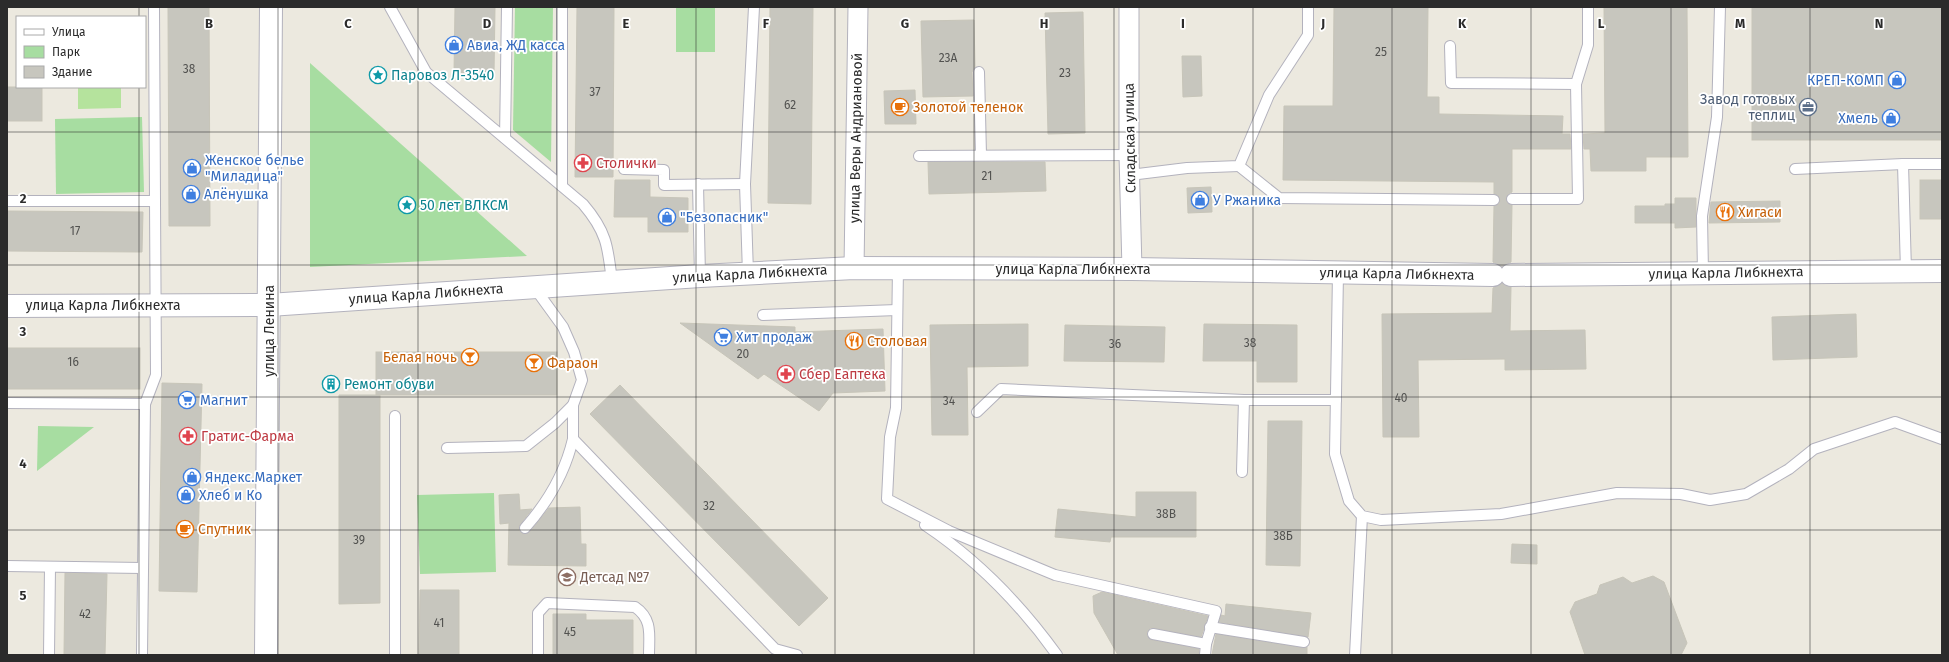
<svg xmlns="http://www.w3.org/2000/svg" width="1949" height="662" font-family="'Fira Sans',sans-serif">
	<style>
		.green { fill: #a7dda1 }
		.pitch { fill: #b5e39d }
		.building { fill: #c7c6be; stroke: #c7c5b9 }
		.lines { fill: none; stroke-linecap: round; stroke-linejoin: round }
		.lane-casing { stroke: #b3b2bd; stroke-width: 12 }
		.street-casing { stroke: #b3b2bd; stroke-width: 21 }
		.secondary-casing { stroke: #b3b2bd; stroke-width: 24 }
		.lane { stroke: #fff; stroke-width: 10 }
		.street { stroke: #fff; stroke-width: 19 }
		.secondary { stroke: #fff; stroke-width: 22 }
		.grid { fill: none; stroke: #2b2b2b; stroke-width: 1; stroke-opacity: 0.55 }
		.labels { text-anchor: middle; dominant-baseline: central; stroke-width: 3.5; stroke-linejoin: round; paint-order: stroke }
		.number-label { font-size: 12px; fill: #525250 }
		.shop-label { font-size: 14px; fill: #366cbe; stroke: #fff; text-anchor: start }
		.culture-label { font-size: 14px; fill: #0d838f; stroke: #fff; text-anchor: start }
		.service-label { font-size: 14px; fill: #4e5e75; stroke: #fff; text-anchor: end }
		.food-label { font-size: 14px; fill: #c56008; stroke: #fff; text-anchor: start }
		.street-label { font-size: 14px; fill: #2b2b2b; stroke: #fff }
		.health-label { font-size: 14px; fill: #be3a42; stroke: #fff; text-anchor: start }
		.education-label { font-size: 14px; fill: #785e54; stroke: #fff; text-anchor: start }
		.grid-label { font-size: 13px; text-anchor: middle; font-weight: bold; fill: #2b2b2b; stroke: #fff; stroke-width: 3.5; stroke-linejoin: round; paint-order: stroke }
	</style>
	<rect width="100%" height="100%" fill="#ece9df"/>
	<g class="green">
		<polygon points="515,7 553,7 551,162 513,130"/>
		<rect x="676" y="7" width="39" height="45"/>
		<polygon points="310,63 527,256 310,267"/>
		<polygon points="142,117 144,192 56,194 55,119"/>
		<polygon points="38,426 94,427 37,471"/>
		<polygon points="494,493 496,572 420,574 417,495"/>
	</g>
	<polygon class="pitch" points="78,87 121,87 121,108 78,109"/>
	<g class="building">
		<polygon points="168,7 209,7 210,226 169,226"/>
		<polygon points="455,7 495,7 494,74 454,73"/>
		<polygon points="577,7 614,7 613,177 575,177"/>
		<polygon points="770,7 813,7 811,204 768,203"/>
		<polygon points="1334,7 1428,7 1427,97 1439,97 1439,114 1563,116 1562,134 1570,134 1571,149 1512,149 1512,192 1508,194 1506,199 1507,203 1512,205 1511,262 1502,267 1493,262 1494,206 1499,204 1500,200 1498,195 1494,194 1494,182 1283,180 1284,106 1333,106"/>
		<polygon points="1604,7 1687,7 1688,157 1646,157 1646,171 1591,171 1590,149 1584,149 1583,134 1605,133"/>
		<rect x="1752" y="7" width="190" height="133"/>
		<polygon points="1083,12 1085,133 1048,134 1045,13"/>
		<polygon points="974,20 975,67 972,72 973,96 923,97 921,21"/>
		<polygon points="1182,56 1201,56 1202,96 1183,97"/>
		<rect x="7" y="87" width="35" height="34"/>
		<polygon points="915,90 916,124 885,124 884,91"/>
		<polygon points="928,162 1045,162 1046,191 929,194"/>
		<polygon points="615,180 650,180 650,197 688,198 688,232 648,232 648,217 614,217"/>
		<rect x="1920" y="180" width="22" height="39"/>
		<polygon points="1211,187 1212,212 1188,213 1187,188"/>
		<polygon points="1675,198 1696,198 1696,227 1675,228 1675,223 1635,223 1635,206 1665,206 1665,204 1675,204"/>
		<polygon points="1780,201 1780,222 1709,223 1711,202"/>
		<polygon points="7,211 143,212 142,252 7,251"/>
		<polygon points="1502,283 1511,287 1510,331 1585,330 1586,369 1505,370 1505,359 1418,360 1419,437 1383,437 1382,314 1492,313 1493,288"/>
		<polygon points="1856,314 1857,357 1773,360 1772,317"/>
		<polygon points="680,323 795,327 795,332 883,329 885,391 833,393 819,411 764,374 758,379"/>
		<polygon points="1028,324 1028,366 967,367 968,435 932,435 930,325"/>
		<polygon points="1204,324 1297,325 1297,382 1257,382 1257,361 1203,361"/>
		<polygon points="1065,325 1165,327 1164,362 1064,361"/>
		<rect x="7" y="348" width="133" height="41"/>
		<rect x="376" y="352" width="181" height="43"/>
		<polygon points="162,383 202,384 197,592 159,591"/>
		<polygon points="620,385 828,598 799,626 590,414"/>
		<polygon points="339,395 380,395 380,603 339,604"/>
		<polygon points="1268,421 1302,421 1300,566 1266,565"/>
		<polygon points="1136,492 1196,492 1196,537 1111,537 1110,542 1055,537 1058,509 1136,517"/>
		<polygon points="519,494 520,510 532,509 519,526 519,531 523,534 530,532 549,508 580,507 581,544 586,544 586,566 508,565 509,523 500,524 499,495"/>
		<polygon points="1512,544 1537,545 1537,564 1511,563"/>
		<polygon points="65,573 107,574 105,655 64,655"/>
		<polygon points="1653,576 1664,582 1687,643 1681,655 1585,655 1570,612 1575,602 1597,594 1600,585 1623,577 1632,583"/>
		<polygon points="420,590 459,590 459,655 419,655"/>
		<polygon points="1102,592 1208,616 1201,637 1154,628 1150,628 1147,632 1147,636 1152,640 1199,649 1199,655 1118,655 1094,613 1093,596"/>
		<polygon points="1226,604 1311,613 1308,637 1219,622 1221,615 1225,616"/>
		<polygon points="553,614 586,614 586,620 633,620 633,655 553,655"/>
		<polygon points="1216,634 1303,648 1307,647 1307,655 1212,655"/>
	</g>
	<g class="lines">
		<defs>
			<g id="lane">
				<polyline points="154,7 155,201"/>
				<path d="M390 7 426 72 583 204C607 232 608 247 612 282"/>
				<polyline points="1450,46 1451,83 1576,84 1578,199 1512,199"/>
				<polyline points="979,72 981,155"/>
				<polyline points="1576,84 1588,45 1588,7"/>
				<polyline points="505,138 507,7"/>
				<polyline points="919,156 1129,155"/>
				<polyline points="1239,166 1279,198 1494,200"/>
				<polyline points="624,169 664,170 664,185 745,184"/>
				<polyline points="1795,169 1903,164"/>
				<polyline points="1130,175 1187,168 1239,166 1269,95 1308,35 1308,7"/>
				<polyline points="698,184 700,276"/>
				<polyline points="562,186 562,7"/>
				<polyline points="7,201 155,201 156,375 145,404 142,655"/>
				<polyline points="898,268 896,408 890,437 887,499 949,531 1055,575 1216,611 1206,644"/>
				<polyline points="1906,271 1903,164 1942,164"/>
				<polyline points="748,273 745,184 754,7"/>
				<polyline points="1338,273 1335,454 1349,501 1362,516 1381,520 1501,514 1617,493 1681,494 1710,500 1746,494 1789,469 1814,449 1895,422 1942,439"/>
				<polyline points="1703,273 1702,216 1717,117 1720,7"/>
				<polyline points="534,287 563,327 574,352 582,380 573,405 573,439 775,649 797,655"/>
				<polyline points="763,315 897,310"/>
				<polyline points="7,403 145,404"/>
				<polyline points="977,412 1001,389 1244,400 1336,400"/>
				<polyline points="447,448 526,446 555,423 573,405"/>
				<polyline points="1242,472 1244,400"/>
				<path d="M925 525C976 559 1021 605 1057 655"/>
				<path d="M525 528C548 502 565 473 573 439"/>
				<polyline points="7,566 142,568"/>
				<polyline points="1210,627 1304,642"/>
				<polyline points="1153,634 1206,644 1205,655"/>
				<polyline points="49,655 50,567"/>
				<polyline points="395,655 395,416"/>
				<path d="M538 655V613L547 603 635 607C653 619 649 636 649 655"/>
				<polyline points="1355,655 1362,516"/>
			</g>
			<g id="street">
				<polyline points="1129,7 1129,155 1132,269"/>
				<polyline points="854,268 858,7"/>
			</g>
			<g id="secondary">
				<polyline points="1511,275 1942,271"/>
				<polyline points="7,306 269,305 700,276 854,268 1132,269 1493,275"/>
				<polyline points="266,655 271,7"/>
			</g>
		</defs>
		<use href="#lane" class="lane-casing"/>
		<use href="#street" class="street-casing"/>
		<use href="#secondary" class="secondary-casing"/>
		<use href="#lane" class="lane"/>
		<use href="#street" class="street"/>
		<use href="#secondary" class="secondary"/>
	</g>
	<path class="grid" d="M139 7V17M278 7V655M418 7V655M557 7V655M696 7V655M835 7V655M974 7V655M1114 7V655M1253 7V655M1392 7V655M1531 7V655M1671 7V655M1810 7V655M139 87V655M7 132H1942M7 265H1942M7 397H1942M7 530H1942"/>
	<defs>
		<symbol id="shop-ring" viewBox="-11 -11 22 22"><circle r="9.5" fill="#fff" stroke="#3f7fe0" stroke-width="1.5"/><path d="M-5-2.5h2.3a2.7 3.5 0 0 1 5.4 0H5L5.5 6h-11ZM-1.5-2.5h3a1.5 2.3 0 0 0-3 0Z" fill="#3f7fe0"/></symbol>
		<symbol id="sight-ring" viewBox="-11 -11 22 22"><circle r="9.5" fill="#fff" stroke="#0f9aa8" stroke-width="1.5"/><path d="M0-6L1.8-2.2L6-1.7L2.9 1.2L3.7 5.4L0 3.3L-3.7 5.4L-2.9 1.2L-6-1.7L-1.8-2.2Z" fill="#0f9aa8"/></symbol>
		<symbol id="cafe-ring" viewBox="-11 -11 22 22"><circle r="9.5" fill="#fff" stroke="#e8710a" stroke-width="1.5"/><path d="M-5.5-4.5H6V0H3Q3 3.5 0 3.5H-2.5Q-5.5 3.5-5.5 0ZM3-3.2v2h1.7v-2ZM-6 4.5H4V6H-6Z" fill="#e8710a"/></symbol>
		<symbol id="office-ring" viewBox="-11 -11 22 22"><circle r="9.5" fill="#fff" stroke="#5c6f8a" stroke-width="1.5"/><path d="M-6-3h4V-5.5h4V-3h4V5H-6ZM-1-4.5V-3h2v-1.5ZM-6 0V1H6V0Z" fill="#5c6f8a"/></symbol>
		<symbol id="pharmacy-ring" viewBox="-11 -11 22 22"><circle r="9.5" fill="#fff" stroke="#e0444e" stroke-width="1.5"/><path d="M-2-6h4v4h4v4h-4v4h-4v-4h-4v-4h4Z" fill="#e0444e"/></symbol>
		<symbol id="restaurant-ring" viewBox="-11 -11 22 22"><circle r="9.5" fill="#fff" stroke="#e8710a" stroke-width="1.5"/><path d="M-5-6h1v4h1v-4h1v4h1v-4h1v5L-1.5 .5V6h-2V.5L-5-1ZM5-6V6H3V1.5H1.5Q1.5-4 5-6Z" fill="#e8710a"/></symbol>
		<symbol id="supermarket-ring" viewBox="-11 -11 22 22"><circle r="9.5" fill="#fff" stroke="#3f7fe0" stroke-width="1.5"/><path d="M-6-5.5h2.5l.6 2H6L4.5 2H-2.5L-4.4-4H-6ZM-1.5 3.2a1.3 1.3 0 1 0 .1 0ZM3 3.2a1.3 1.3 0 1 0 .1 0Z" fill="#3f7fe0"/></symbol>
		<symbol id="bar-ring" viewBox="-11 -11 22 22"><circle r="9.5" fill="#fff" stroke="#e8710a" stroke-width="1.5"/><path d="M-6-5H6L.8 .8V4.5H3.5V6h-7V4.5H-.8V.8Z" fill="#e8710a"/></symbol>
		<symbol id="building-ring" viewBox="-11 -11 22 22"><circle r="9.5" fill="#fff" stroke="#0f9aa8" stroke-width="1.5"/><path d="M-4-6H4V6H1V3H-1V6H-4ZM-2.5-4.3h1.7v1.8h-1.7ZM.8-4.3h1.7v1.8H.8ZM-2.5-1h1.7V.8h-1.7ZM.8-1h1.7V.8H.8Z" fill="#0f9aa8"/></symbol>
		<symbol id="school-ring" viewBox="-11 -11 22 22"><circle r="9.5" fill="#fff" stroke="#8d6e63" stroke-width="1.5"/><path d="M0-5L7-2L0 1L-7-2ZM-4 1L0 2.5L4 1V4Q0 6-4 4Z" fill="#8d6e63"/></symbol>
	</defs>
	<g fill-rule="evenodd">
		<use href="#shop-ring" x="444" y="35" width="20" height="20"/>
		<use href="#sight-ring" x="368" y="65" width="20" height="20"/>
		<use href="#shop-ring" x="1887" y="70" width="20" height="20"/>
		<use href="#cafe-ring" x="890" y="97" width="20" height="20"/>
		<use href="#office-ring" x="1798" y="97" width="20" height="20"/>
		<use href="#shop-ring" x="1881" y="108" width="20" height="20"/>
		<use href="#pharmacy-ring" x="573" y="153" width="20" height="20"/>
		<use href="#shop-ring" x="182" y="158" width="20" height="20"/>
		<use href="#shop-ring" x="181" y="184" width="20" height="20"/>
		<use href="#shop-ring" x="1190" y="190" width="20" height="20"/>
		<use href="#sight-ring" x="397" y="195" width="20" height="20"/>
		<use href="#restaurant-ring" x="1715" y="202" width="20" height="20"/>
		<use href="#shop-ring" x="657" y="207" width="20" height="20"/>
		<use href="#supermarket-ring" x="713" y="327" width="20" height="20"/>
		<use href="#restaurant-ring" x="844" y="331" width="20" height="20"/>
		<use href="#bar-ring" x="460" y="347" width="20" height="20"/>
		<use href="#bar-ring" x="524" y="353" width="20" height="20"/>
		<use href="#pharmacy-ring" x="776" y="364" width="20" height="20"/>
		<use href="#building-ring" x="321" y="374" width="20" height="20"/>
		<use href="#supermarket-ring" x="177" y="390" width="20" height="20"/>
		<use href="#pharmacy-ring" x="178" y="426" width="20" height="20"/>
		<use href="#shop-ring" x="182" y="467" width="20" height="20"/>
		<use href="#shop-ring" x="176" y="485" width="20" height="20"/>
		<use href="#cafe-ring" x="175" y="519" width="20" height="20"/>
		<use href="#school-ring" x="557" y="567" width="20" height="20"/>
	</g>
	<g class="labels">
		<g class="number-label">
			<text x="1381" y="52">25</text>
			<text x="948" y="58">23А</text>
			<text x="189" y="69">38</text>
			<text x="1065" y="73">23</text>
			<text x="595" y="92">37</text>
			<text x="790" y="105">62</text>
			<text x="987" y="176">21</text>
			<text x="75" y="231">17</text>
			<text x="1250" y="343">38</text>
			<text x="1115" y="344">36</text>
			<text x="743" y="354">20</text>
			<text x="73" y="362">16</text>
			<text x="1401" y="398">40</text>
			<text x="949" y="401">34</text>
			<text x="709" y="506">32</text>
			<text x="1166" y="514">38В</text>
			<text x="1283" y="536">38Б</text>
			<text x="359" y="540">39</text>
			<text x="85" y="614">42</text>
			<text x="439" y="623">41</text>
			<text x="570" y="632">45</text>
		</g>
		<g class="shop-label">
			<text x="467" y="45">Авиа, ЖД касса</text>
			<text x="1884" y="80" text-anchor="end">КРЕП-КОМП</text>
			<text x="1878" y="118" text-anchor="end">Хмель</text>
			<text x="205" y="160">Женское белье<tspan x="205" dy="16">"Миладица"</tspan></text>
			<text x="204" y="194">Алёнушка</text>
			<text x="1213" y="200">У Ржаника</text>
			<text x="680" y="217">"Безопасник"</text>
			<text x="736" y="337">Хит продаж</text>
			<text x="200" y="400">Магнит</text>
			<text x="205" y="477">Яндекс.Маркет</text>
			<text x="199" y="495">Хлеб и Ко</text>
		</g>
		<g class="culture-label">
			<text x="391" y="75">Паровоз Л-3540</text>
			<text x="420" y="205">50 лет ВЛКСМ</text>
			<text x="344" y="384">Ремонт обуви</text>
		</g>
		<g class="service-label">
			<text x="1795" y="99">Завод готовых<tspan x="1795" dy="16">теплиц</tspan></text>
		</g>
		<g class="food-label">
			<text x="913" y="107">Золотой теленок</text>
			<text x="1738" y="212">Хигаси</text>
			<text x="867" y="341">Столовая</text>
			<text x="457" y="357" text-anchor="end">Белая ночь</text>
			<text x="547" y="363">Фараон</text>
			<text x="198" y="529">Спутник</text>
		</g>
		<g class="street-label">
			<text transform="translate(856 138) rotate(-89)">улица Веры Андриановой</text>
			<text transform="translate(1130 138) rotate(-91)">Складская улица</text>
			<text x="1073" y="269">улица Карла Либкнехта</text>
			<text transform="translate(1726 273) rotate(-1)">улица Карла Либкнехта</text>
			<text transform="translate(750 274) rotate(-3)">улица Карла Либкнехта</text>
			<text transform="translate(1397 274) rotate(1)">улица Карла Либкнехта</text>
			<text transform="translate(426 294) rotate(-4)">улица Карла Либкнехта</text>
			<text x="103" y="305">улица Карла Либкнехта</text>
			<text transform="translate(269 331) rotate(-90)">улица Ленина</text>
		</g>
		<g class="health-label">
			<text x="596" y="163">Столички</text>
			<text x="799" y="374">Сбер Еаптека</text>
			<text x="201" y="436">Гратис-Фарма</text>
		</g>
		<g class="education-label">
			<text x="580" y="577">Детсад №7</text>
		</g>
	</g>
	<g class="grid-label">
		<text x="209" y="28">B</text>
		<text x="348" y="28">C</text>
		<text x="487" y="28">D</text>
		<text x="626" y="28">E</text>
		<text x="766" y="28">F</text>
		<text x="905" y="28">G</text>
		<text x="1044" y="28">H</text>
		<text x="1183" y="28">I</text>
		<text x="1323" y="28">J</text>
		<text x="1462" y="28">K</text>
		<text x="1601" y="28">L</text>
		<text x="1740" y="28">M</text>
		<text x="1879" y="28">N</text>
		<text x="23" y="203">2</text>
		<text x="23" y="336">3</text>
		<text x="23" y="468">4</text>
		<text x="23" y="600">5</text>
	</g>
	<rect width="1949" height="662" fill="none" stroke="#2b2b2b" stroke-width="16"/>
	<rect x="16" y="16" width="130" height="72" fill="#ffffff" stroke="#aaaaaa"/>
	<rect x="24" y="29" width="20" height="6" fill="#ffffff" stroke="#aaaaaa"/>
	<text x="52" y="36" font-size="12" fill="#2b2b2b">Улица</text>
	<rect x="24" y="46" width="20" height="12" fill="#a7dda1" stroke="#aaaaaa"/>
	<text x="52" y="56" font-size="12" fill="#2b2b2b">Парк</text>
	<rect x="24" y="66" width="20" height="12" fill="#c7c6be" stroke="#aaaaaa"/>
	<text x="52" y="76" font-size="12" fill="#2b2b2b">Здание</text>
</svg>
